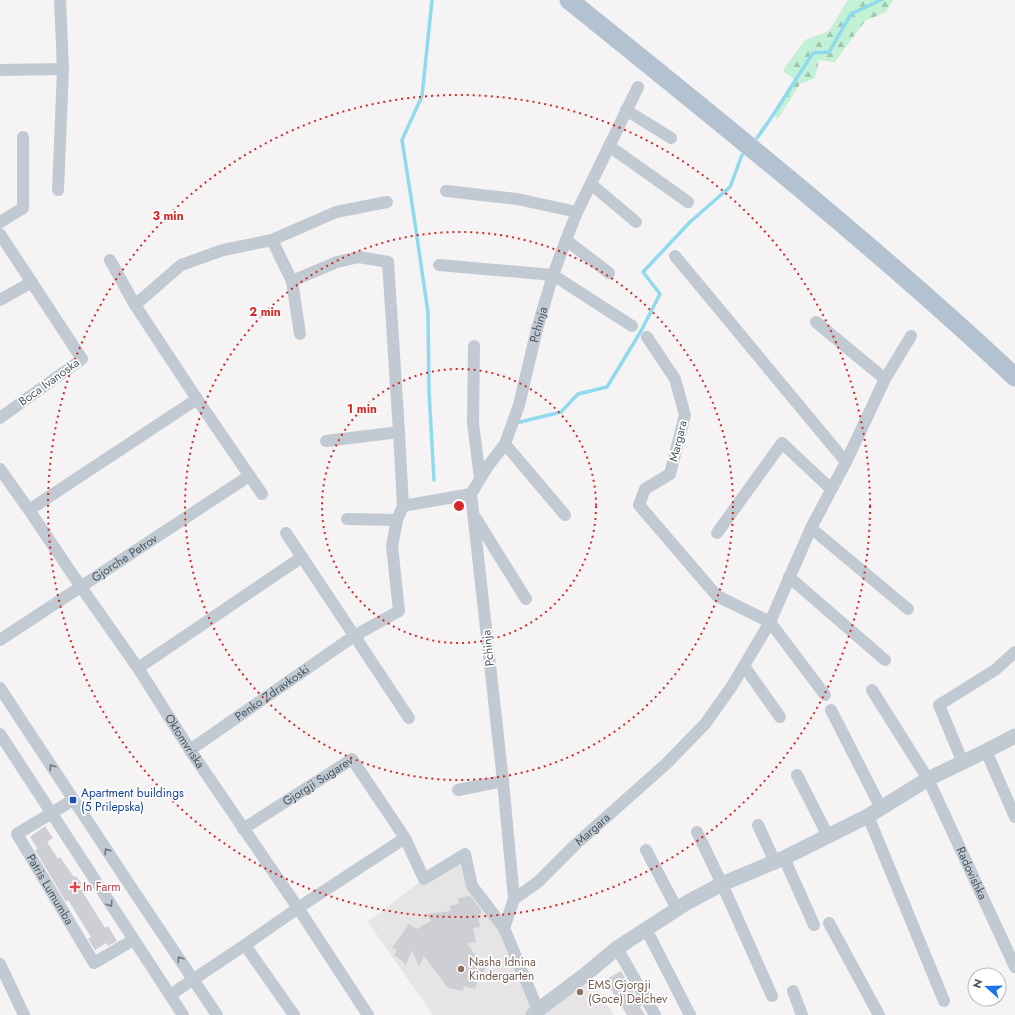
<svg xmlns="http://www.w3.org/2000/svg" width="1015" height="1015" font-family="Jost,sans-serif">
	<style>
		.education { fill: #e6e4e5 }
		.forest { fill: url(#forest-firs) }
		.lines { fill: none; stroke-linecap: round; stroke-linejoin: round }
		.stream { stroke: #90daee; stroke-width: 3.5 }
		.building { fill: #cdcfd5 }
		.minor { stroke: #c1cad2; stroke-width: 12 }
		.tertiary { stroke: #c1cad2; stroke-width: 15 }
		.primary { stroke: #b3c2d1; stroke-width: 19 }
		.oneway { stroke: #6e7983 }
		.ring { fill: none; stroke: #d62828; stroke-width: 2; stroke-dasharray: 2 4 }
		.transit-dot { fill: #1a4fb4; stroke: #fff; stroke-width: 1.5 }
		.health-dot { fill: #e0444e; stroke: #fff; stroke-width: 1.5 }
		.education-dot { fill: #8d6e63; stroke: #fff; stroke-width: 1.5 }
		.labels { text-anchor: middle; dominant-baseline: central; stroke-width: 3.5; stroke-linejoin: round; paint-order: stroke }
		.street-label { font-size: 12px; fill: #4a5661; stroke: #fff }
		.transit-label { font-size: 12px; fill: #164399; stroke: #fff; text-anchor: start }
		.health-label { font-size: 12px; fill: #be3a42; stroke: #fff; text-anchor: start }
		.education-label { font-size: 12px; fill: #785e54; stroke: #fff; text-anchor: start }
		.centre { fill: #d62828; stroke: #fff; stroke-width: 2 }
		.ring-label { font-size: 12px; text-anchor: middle; font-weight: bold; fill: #d62828; stroke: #fff; stroke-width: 3.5; stroke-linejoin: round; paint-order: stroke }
	</style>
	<defs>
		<pattern id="forest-firs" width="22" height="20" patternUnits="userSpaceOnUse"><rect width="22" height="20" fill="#c3f1d5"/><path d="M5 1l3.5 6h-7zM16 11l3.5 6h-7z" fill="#a0c6b0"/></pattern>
	</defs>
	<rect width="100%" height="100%" fill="#f5f3f3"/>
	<polygon class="education" points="465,854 472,886 504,928 538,1010 586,974 614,1015 433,1015 368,922 424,879"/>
	<polygon class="forest" points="848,0 893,0 886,12 865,21 835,62 819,60 815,78 800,84 778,119 773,115 795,80 783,70 805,40 829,31"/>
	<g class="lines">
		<g class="stream">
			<polyline points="432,0 422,96 402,140 413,210 428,312 429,392 434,480"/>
			<polyline points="757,138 773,115 813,53 829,52 851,14 881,0"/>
			<polyline points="516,423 561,412 578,394 607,387 641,331 660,294 643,272 690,222 730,187 742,155"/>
		</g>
	</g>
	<g class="building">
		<polygon points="45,826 53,838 47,842 58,859 60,857 74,877 76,876 85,889 82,891 105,928 108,926 117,941 108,946 106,943 95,950 88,939 91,937 68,900 66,902 35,850 38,849 30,837"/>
		<polygon points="470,896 481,910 481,914 478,914 480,927 473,928 476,942 467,943 479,961 486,963 483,977 479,976 475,989 464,986 463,991 448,988 424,956 419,967 412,950 406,965 401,960 394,955 397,950 392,948 409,924 417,929 431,921 426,914 451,911 449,906 459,904 458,898"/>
		<polygon points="621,971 642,1006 640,1007 645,1015 627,1015 605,980"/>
	</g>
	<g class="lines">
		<g class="minor">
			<polyline points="0,70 63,69"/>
			<polyline points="626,110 671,138"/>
			<polyline points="609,146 688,202"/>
			<polyline points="591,184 636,222"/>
			<polyline points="58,190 63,69 60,0"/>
			<polyline points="446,191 517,199 577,212"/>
			<polyline points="0,222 23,208 23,137"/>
			<polyline points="0,234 82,359 0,418"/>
			<polyline points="272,240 292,281 300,334"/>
			<polyline points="566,240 609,273"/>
			<polyline points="675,256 846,462"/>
			<polyline points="110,260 135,305 197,399 262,494"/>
			<polyline points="439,265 553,275 632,326"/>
			<polyline points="292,281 337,262 359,257 388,262 399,432 403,506"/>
			<polyline points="0,300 32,282"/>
			<polyline points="135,305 181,265 223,250 272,240 336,212 387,202"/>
			<polyline points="816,322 885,379"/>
			<polyline points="647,337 675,379 685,415 670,474 645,489 639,505 717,596 770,622 825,695"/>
			<polyline points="474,346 473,423 480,478"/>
			<polyline points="326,441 399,432"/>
			<polyline points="505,444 565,515"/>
			<path id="s1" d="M0 469 29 510 81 587 138 668 190 750 298 908 368 1015"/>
			<polyline points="29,510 197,399"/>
			<polyline points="475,517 526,599"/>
			<polyline points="347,519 397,520"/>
			<polyline points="811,528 908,609"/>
			<polyline points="286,533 409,718"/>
			<polyline points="717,533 782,443 831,489"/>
			<polyline points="789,577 885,660"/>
			<path id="s2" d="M0 640 249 476"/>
			<polyline points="744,666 780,717"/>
			<polyline points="138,668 302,557"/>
			<polyline points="0,688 133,890 217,1015"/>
			<path id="s3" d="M872 690 928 779 1015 967"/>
			<polyline points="831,710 881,808"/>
			<polyline points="0,734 183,1015"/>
			<path id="s4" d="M190 750 354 636 399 611 392 546 397 520 403 506 471 494"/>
			<polyline points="986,751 1015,817"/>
			<polyline points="963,763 939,705 995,670 1015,652"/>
			<polyline points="797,775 828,836"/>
			<polyline points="458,790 503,781"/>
			<path id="s5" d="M73 800 17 834 94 963 133 940"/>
			<polyline points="868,816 944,1001"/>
			<polyline points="758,825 775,862"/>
			<path id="s6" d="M243 829 352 759 405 838 424 879 465 854 472 886 504 928 538 1010"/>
			<polyline points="697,832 722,884 772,996"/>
			<polyline points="646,850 677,909"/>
			<polyline points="784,858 814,925"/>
			<path id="s7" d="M514 899 503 781 471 494 488 466 505 444 519 405 537 329 553 275 566 240 577 212 638 87"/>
			<polyline points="829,923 879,1015"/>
			<path id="s8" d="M504 928 514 899 538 882 576 844 666 764 705 724 732 686 770 622 811 528 846 462 885 379 911 336"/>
			<polyline points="646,929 690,1015"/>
			<polyline points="245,945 294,1015"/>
			<polyline points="617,948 655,1015"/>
			<polyline points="0,964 24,1015"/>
			<polyline points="793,991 802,1015"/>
			<polyline points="170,995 245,945 298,908 405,838"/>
		</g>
		<polyline class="tertiary" points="533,1015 538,1010 586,974 617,948 688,902 722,884 784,858 868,816 928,779 986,751 1015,736"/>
		<path class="primary" d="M569 0C720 122 873 244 1015 377"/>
	</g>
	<defs><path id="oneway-chevron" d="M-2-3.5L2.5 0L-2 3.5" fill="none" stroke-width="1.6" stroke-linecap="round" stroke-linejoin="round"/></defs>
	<g class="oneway">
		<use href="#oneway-chevron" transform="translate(52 767) rotate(-123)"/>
		<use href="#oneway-chevron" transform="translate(107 851) rotate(-123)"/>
		<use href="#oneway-chevron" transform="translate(110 904) rotate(57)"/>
		<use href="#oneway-chevron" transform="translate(180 959) rotate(-124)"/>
	</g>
	<g class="ring">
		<circle cx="459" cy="506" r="137"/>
		<circle cx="459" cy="506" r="274"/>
		<circle cx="459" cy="506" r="411"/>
	</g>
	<rect class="transit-dot" x="69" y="796" width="8" height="8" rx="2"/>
	<path class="health-dot" d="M73 881h4v4h4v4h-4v4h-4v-4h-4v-4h4z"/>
	<g class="education-dot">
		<circle cx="461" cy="969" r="4"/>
		<circle cx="580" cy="992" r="4"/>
	</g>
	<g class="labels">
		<g class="street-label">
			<text stroke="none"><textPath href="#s7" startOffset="592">Pchinja</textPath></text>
			<text transform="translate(49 382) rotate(-36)">Boca Ivanoska</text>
			<text transform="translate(678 441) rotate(-76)">Margara</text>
			<text stroke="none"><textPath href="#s2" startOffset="149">Gjorche Petrov</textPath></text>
			<text transform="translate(488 648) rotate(-96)">Pchinja</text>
			<text stroke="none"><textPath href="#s4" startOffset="100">Penko Zdravkoski</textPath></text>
			<text stroke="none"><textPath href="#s1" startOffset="329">Oktomvriska</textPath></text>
			<text stroke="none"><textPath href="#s6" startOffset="89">Gjorgji Sugarev</textPath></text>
			<text stroke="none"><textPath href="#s8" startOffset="136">Margara</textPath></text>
			<text stroke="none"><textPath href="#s3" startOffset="209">Radovishka</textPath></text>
			<text stroke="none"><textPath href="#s5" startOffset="130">Patris Lumumba</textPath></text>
		</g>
		<g class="transit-label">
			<text x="81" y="793">Apartment buildings<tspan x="81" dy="14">(5 Prilepska)</tspan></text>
		</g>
		<g class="health-label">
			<text x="83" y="887">In Farm</text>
		</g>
		<g class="education-label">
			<text x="469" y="962">Nasha Idnina<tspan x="469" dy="14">Kindergarten</tspan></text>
			<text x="588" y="985">EMS Gjorgji<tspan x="588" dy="14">(Goce) Delchev</tspan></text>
		</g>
	</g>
	<circle cx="459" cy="506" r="6" class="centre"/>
	<g class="ring-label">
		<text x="168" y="220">3 min</text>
		<text x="265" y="316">2 min</text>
		<text x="362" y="413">1 min</text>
	</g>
	<g transform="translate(987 987) rotate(290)"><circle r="19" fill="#ffffff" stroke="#b7bbc0"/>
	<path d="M0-3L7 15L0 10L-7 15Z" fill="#1a73e8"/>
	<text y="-6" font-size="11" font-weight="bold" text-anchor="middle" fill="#4a5661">N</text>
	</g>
</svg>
